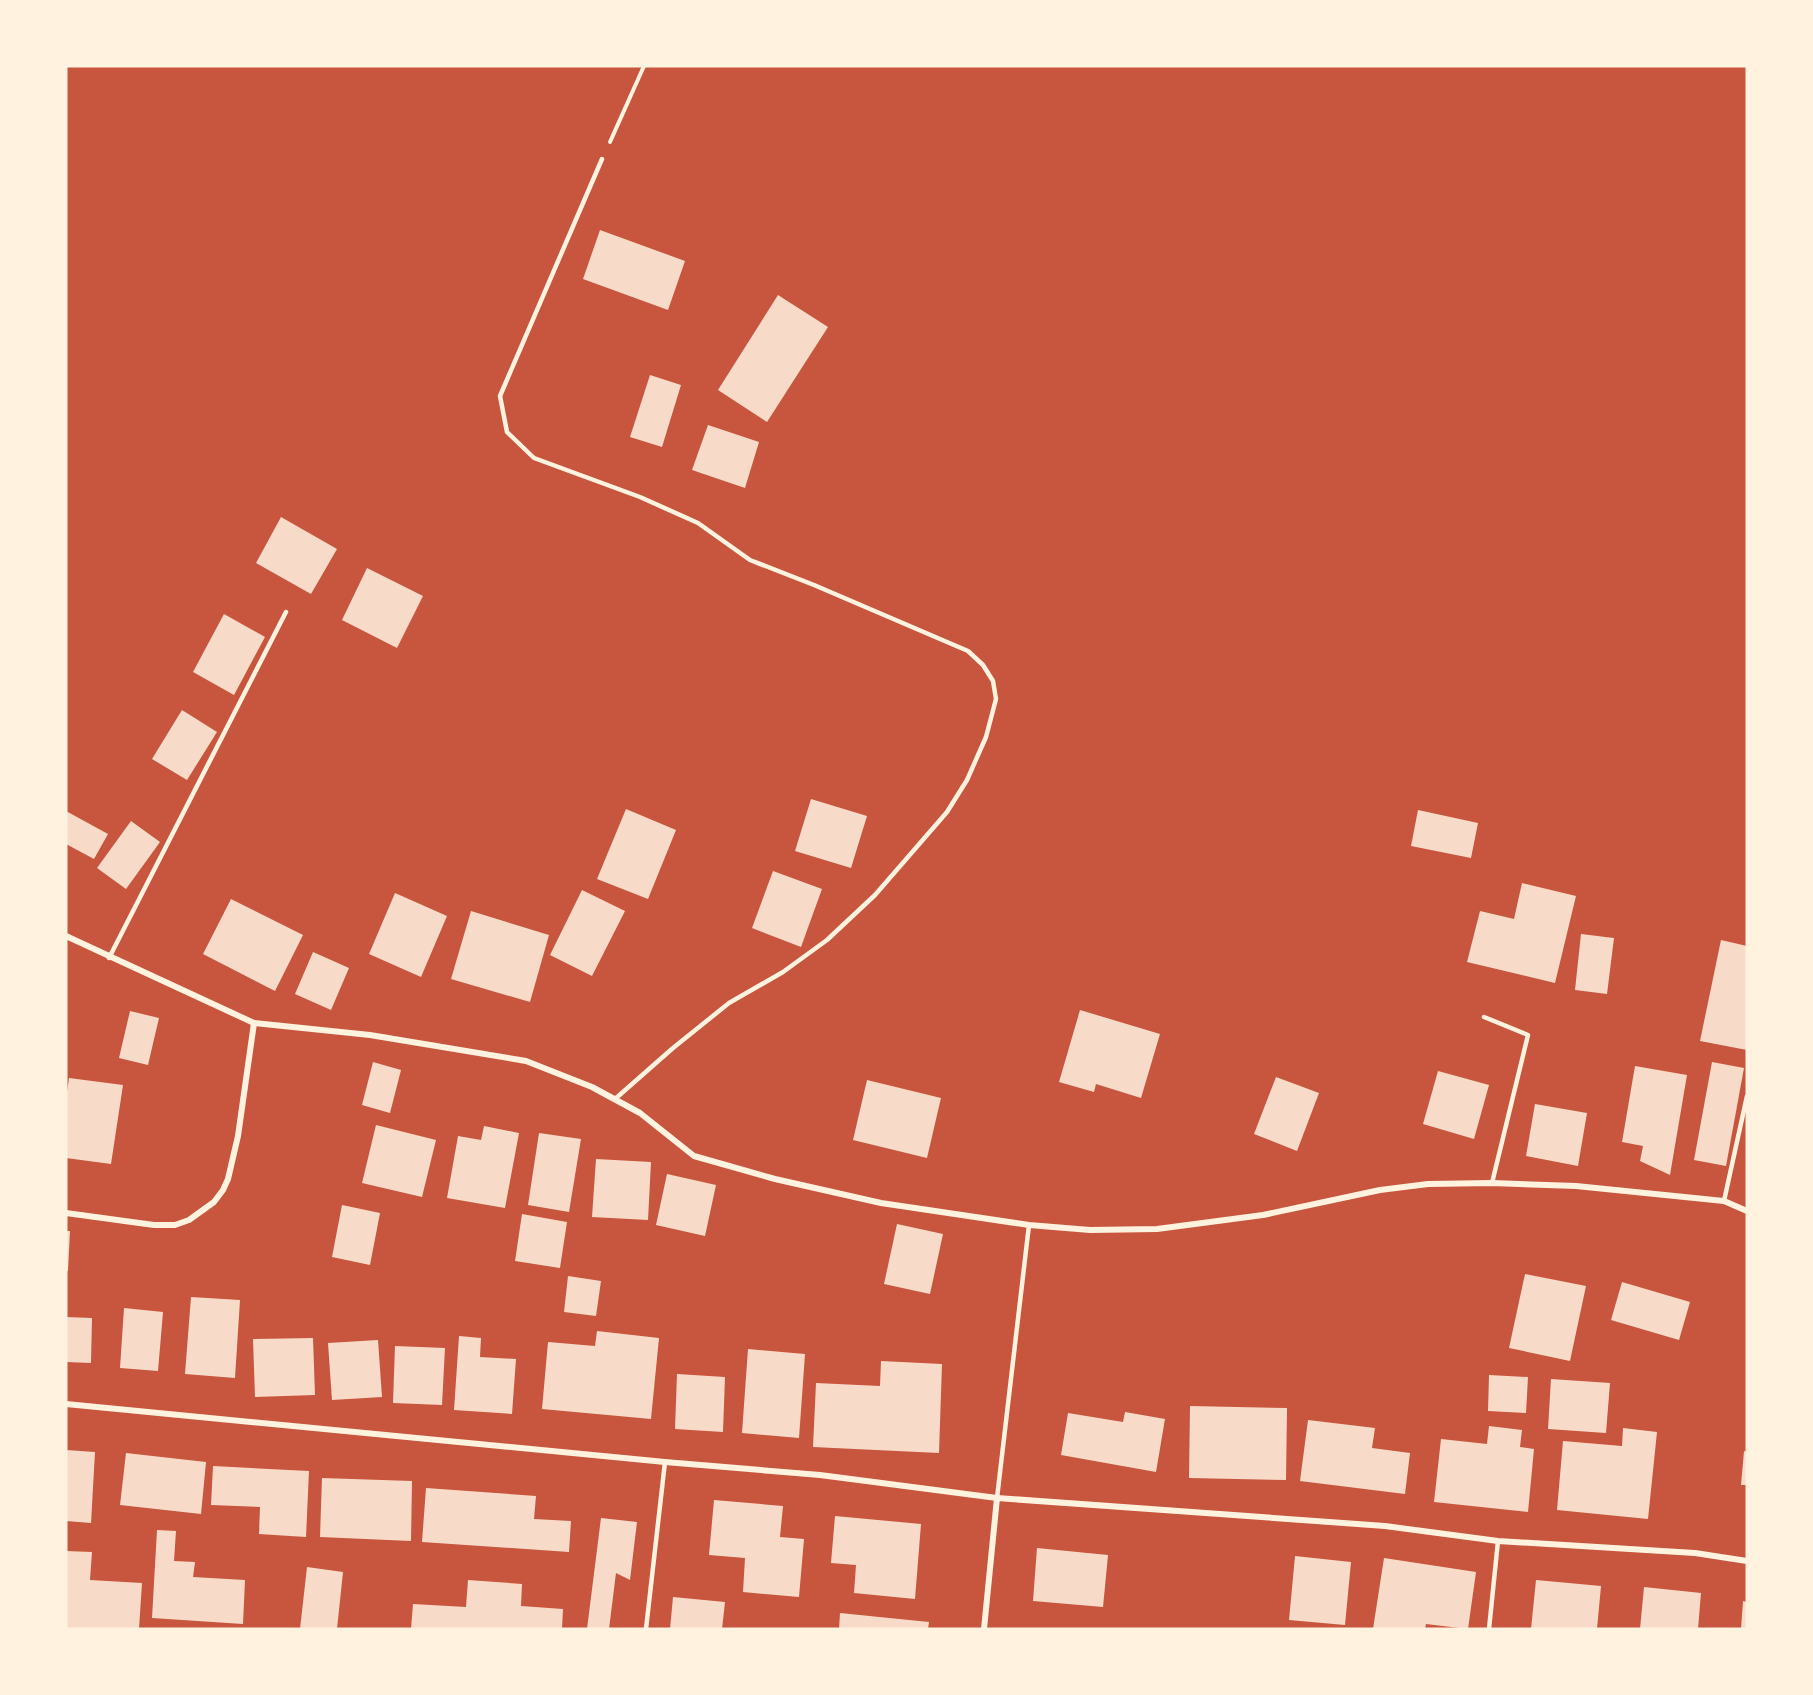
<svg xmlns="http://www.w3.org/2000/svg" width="1813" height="1695" font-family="Inter,sans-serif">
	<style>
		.building { fill: #f7dbc8 }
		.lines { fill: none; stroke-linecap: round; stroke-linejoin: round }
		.path { stroke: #fff3e0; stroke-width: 4 }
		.service { stroke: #fff3e0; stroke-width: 4.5 }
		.minor { stroke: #fff3e0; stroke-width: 6 }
	</style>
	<rect width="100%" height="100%" fill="#c8553d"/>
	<g class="building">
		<polygon points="600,230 685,261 668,310 583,279"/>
		<polygon points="778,295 828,327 767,422 718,390"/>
		<polygon points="650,375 681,385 662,447 630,437"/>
		<polygon points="708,425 759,442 745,488 692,470"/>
		<polygon points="281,517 337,549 311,594 256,563"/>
		<polygon points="367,568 423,596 397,648 342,620"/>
		<polygon points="224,614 265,637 234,695 193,672"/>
		<polygon points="182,710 217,732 187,780 152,759"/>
		<polygon points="811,799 867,816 851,868 795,851"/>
		<polygon points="626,809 676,830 648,899 597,879"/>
		<polygon points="1418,810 1478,823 1471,858 1411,846"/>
		<polygon points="66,811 108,834 94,859 66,844"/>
		<polygon points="131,821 160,842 126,889 97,868"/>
		<polygon points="773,871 822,889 801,947 752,928"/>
		<polygon points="1522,883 1576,896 1555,983 1467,962 1480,911 1514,919"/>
		<polygon points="582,890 625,911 592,976 550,955"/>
		<polygon points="395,893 447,916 421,977 369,954"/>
		<polygon points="231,899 303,935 275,991 203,954"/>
		<polygon points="471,911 549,935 530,1002 451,979"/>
		<polygon points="1581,934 1614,938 1607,994 1575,990"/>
		<polygon points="1721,940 1747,946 1747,1050 1700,1041"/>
		<polygon points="313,952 349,968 331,1010 295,994"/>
		<polygon points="1080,1010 1160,1034 1141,1098 1096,1084 1094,1092 1059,1082"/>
		<polygon points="130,1011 159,1018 148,1065 119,1058"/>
		<polygon points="373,1062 401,1070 390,1113 362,1105"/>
		<polygon points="1712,1062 1744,1068 1726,1166 1694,1160"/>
		<polygon points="1635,1066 1687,1075 1670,1175 1640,1161 1643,1146 1622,1142"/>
		<polygon points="1438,1071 1489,1085 1474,1139 1423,1124"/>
		<polygon points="1276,1077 1319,1093 1297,1151 1254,1134"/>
		<polygon points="69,1078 123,1085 111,1164 66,1158 66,1099"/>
		<polygon points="867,1080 941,1098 927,1158 853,1140"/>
		<polygon points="1535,1104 1587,1113 1578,1166 1526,1156"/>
		<polygon points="376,1125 436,1140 422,1197 362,1183"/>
		<polygon points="484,1126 519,1133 505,1208 447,1198 458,1136 481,1140"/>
		<polygon points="539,1133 581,1139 569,1212 528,1205"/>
		<polygon points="596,1159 651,1162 648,1220 592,1217"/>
		<polygon points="667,1174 716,1185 705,1236 656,1225"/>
		<polygon points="342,1205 380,1213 370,1265 332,1257"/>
		<polygon points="522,1214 567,1222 560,1268 515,1261"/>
		<polygon points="897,1224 943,1234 930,1294 884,1284"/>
		<polygon points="66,1231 70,1231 68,1271 66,1271"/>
		<polygon points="1525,1274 1586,1286 1570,1361 1509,1348"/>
		<polygon points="568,1276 601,1281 596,1316 564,1312"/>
		<polygon points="1622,1282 1690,1302 1679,1340 1611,1320"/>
		<polygon points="191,1297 240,1300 235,1378 185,1374"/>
		<polygon points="124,1308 163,1312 158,1371 120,1368"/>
		<polygon points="66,1317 92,1318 91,1363 66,1362"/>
		<polygon points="597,1331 659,1338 651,1419 542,1409 548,1342 595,1346"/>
		<polygon points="459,1336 481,1338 480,1357 516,1359 512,1414 454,1410"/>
		<polygon points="313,1338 315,1395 255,1397 253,1339"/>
		<polygon points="378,1340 382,1397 332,1400 328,1343"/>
		<polygon points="395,1346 445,1348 442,1405 393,1403"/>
		<polygon points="748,1349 805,1354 799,1438 742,1433"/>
		<polygon points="881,1361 942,1364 939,1453 813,1447 816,1383 880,1386"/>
		<polygon points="677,1374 725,1377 723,1432 675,1429"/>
		<polygon points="1489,1375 1528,1377 1526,1413 1488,1411"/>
		<polygon points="1551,1379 1610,1383 1606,1433 1548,1429"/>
		<polygon points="1190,1406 1287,1408 1286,1480 1189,1478"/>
		<polygon points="1125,1412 1165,1419 1156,1472 1061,1455 1068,1413 1123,1422"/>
		<polygon points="1308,1420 1375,1428 1372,1448 1410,1453 1405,1494 1300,1481"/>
		<polygon points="1489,1426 1522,1430 1520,1447 1534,1449 1528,1512 1434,1502 1441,1439 1487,1444"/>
		<polygon points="1623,1428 1657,1432 1648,1519 1557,1510 1563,1441 1622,1446"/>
		<polygon points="66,1450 95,1452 91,1523 66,1521"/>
		<polygon points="1744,1451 1747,1452 1747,1485 1741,1485"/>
		<polygon points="126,1453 206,1462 201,1514 120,1505"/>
		<polygon points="213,1466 309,1471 306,1537 259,1534 260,1507 211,1505"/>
		<polygon points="322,1478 412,1481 411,1541 320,1537"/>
		<polygon points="426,1488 536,1496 534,1519 571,1521 569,1552 422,1542"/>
		<polygon points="714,1500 783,1506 780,1537 804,1539 799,1597 743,1592 745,1558 709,1555"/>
		<polygon points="835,1516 921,1524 915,1599 854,1593 856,1565 831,1563"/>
		<polygon points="601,1518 637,1522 630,1580 616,1573 609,1629 587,1629"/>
		<polygon points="157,1530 176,1531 174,1561 195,1562 193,1577 245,1580 243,1624 152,1618"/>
		<polygon points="1037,1548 1108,1555 1103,1607 1033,1601"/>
		<polygon points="66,1551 92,1552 90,1580 142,1583 139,1629 66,1628"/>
		<polygon points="1295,1556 1351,1562 1345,1625 1289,1620"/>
		<polygon points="1384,1558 1476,1572 1468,1629 1426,1624 1425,1629 1373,1629"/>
		<polygon points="307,1567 343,1572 337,1629 300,1629"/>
		<polygon points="468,1580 522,1584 521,1606 563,1609 562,1629 411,1629 413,1604 466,1607"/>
		<polygon points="1536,1580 1601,1586 1597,1629 1531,1629"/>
		<polygon points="1644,1587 1701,1593 1698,1629 1640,1629"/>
		<polygon points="673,1597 725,1602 722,1629 670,1629"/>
		<polygon points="1743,1601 1747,1602 1747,1629 1741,1629"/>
		<polygon points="840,1613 929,1622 928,1629 839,1629"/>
	</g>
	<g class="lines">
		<polyline class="path" points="610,142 644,66"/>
		<g class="service">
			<polyline points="602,159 500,396 507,432 534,458 640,497 698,523 750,560 814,585 968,651 983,665 993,681 996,699 986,737 967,780 947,812 875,895 827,940 783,972 729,1003 673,1048 615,1099"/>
			<polyline points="109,958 286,612"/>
			<polyline points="1484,1017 1528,1035 1492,1183"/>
			<polyline points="1724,1201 1747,1096"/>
			<polyline points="997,1498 1029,1225"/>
			<polyline points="646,1629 665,1462"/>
			<polyline points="1489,1629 1498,1541"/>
		</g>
		<g class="minor">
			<polyline points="66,936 254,1023 370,1035 526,1061 592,1087 640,1113 694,1156 775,1179 881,1203 1029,1225 1090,1230 1157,1229 1263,1215 1380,1190 1428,1184 1492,1183 1576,1186 1724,1201 1747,1211"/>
			<polyline points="66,1213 154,1225 175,1225 189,1220 214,1202 223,1190 228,1179 238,1136 254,1023"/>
			<polyline points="66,1404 665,1462 820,1475 997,1498 1385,1526 1498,1541 1695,1553 1747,1561"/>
			<polyline points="984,1629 997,1498"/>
		</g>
	</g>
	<rect width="1813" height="1695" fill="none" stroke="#fff3e0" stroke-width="135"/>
</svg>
